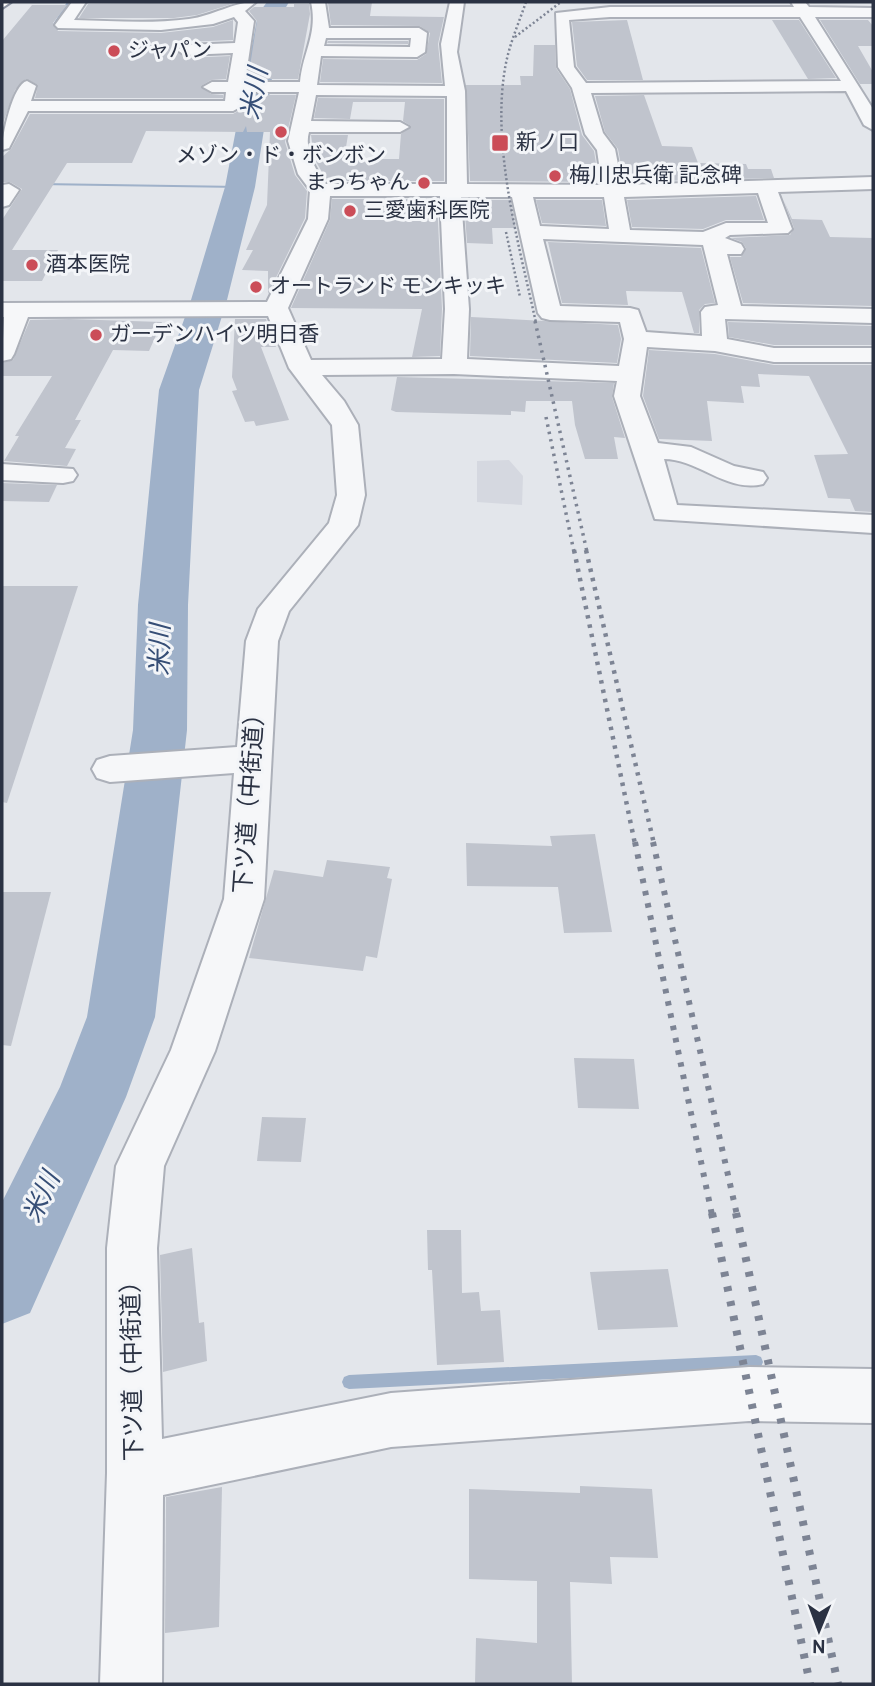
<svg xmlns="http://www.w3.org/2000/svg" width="875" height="1686" font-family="Overpass,'Noto Sans JP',sans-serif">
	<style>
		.built { fill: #d5d8e0 }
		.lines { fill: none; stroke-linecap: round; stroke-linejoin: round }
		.stream { fill: #9fb1c9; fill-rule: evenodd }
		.river { fill: #9fb1c9; fill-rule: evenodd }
		.building { fill: #c0c4cd }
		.minor-casing { stroke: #acb0b9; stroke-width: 4 }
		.highway-casing { stroke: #8b92a1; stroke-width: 4 }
		.minor { fill: #f6f7f9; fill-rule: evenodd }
		.highway { fill: #fff; fill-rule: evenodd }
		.rail-far4 { stroke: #7d8494; stroke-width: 2.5; stroke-dasharray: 2 2.5; stroke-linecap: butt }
		.rail-far3 { stroke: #7d8494; stroke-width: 3.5; stroke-dasharray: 2.5 5; stroke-linecap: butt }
		.rail-far2 { stroke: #7d8494; stroke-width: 4.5; stroke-dasharray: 3.5 6; stroke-linecap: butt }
		.rail-far1 { stroke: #7d8494; stroke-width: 6; stroke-dasharray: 4.5 8; stroke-linecap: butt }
		.rail { stroke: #7d8494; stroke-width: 8; stroke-dasharray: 5 10; stroke-linecap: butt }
		.poi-dot { fill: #cb4d58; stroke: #f3f5f8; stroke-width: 2.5 }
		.labels { text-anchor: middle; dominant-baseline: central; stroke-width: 6; stroke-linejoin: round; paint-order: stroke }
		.far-poi-label { font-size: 21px; fill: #2b3243; stroke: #f3f5f8; text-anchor: start }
		.street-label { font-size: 24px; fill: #2b3243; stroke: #f3f5f8 }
		.water-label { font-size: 26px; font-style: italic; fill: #364e76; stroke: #f3f5f8 }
	</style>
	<rect width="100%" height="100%" fill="#e3e6eb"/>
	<polygon class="built" points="509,460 523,476 522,505 477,502 477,461"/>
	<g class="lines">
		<g class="stream">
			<polygon points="67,2 71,2 49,34 47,34"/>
			<polygon points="41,183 240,186 242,187 240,188 39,185"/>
			<polygon points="756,1355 761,1357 763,1362 761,1367 756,1369 349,1389 344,1387 342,1382 344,1377 349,1375"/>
		</g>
		<polygon class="river" points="267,2 289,2 282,14 255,187 227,300 199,390 188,605 187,730 155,1017 126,1097 30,1313 2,1324 2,1202 60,1087 87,1017 133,730 138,605 159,390 191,300 225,187 258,14"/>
	</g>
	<g class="building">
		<polygon points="213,2 238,2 197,15 174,18 79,18 88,4"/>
		<polygon points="372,2 370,16 444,17 438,44 442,83 320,82 323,59 417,60 426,54 430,33 420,26 331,25 328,3"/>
		<polygon points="294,4 309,4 310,14 298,79 248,79 257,21 249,11 254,7 294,7"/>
		<polygon points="32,5 67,5 53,23 58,31 161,33 213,27 233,20 233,40 185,42 175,49 185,58 230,56 226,79 211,80 201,86 211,94 223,95 223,98 35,98 38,85 26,79 15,90 2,126 2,41"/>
		<polygon points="627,20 643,80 587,80 577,66 572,22"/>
		<polygon points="772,20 799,20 836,78 808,79"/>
		<polygon points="820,20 868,20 873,26 873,46 858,46 873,72 873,84 860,84"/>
		<polygon points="328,41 408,41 408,44 327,43"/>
		<polygon points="534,45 555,45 556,68 570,89 582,135 594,151 599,182 470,181 466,85 521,85 520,76 533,76"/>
		<polygon points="246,95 296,95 285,142 295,175 307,191 305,218 268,294 268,271 242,270 253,250 246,250 267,205 270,132 247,132 246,126 243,132 146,131 132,163 67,163 12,250 58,250 42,281 2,281 2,220 22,189 10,182 2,182 2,157 11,149 30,114 233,114 243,108"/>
		<polygon points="644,95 662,146 692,147 698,163 746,164 748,169 771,169 774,178 624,182 618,149 605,132 595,96"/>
		<polygon points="318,98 444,99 444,181 327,181 314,158 311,135 348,135 344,159 399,159 401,134 411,126 403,121 405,102 353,102 350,119 314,118"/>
		<polygon points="756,196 764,220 726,220 703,229 632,227 627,200"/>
		<polygon points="332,199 437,199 442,309 440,356 412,357 422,309 291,308 330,220"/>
		<polygon points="464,200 510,200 516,228 492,228 493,244 467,243"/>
		<polygon points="536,200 602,200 606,226 542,223"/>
		<polygon points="784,201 792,219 822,220 830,237 873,238 873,306 743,303 730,257 741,257 746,248 742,242 731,238 790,235 794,228"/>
		<polygon points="548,242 701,248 715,303 705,304 699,310 699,333 694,333 682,292 626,291 628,305 562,303"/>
		<polygon points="471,317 618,325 621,339 617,363 470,356"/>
		<polygon points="69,319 162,322 149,351 113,350 75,420 81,420 65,448 76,449 67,466 4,461 19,436 15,436 52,376 2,376 2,363 13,360 30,320"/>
		<polygon points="235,319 266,319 276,347 261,347 289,420 256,426 254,421 245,422 232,391 237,390 232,377"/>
		<polygon points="728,322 873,326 873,345 774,345 729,337"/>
		<polygon points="649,350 715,354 774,365 873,365 873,512 855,511 850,499 828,498 814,455 848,454 809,376 758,374 760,387 741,386 744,403 707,401 712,441 659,439 643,396"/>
		<polygon points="397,377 614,383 612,397 625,438 614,437 618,459 585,459 575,425 572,401 526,401 525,412 511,411 511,415 396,412 391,410"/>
		<polygon points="2,483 57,485 49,502 2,501"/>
		<polygon points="2,586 78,586 7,803 2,802"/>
		<polygon points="595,834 612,932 564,933 558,887 467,886 466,843 552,846 550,836"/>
		<polygon points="327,860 390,867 387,878 392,879 377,958 366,956 363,971 249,958 274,870 323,877"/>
		<polygon points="2,892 51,892 11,1046 2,1045"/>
		<polygon points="574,1058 634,1059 639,1109 578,1108"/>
		<polygon points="262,1117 306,1118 301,1162 257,1161"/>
		<polygon points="427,1230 461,1230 462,1293 479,1292 481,1311 500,1310 504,1362 437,1365 432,1270 428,1270"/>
		<polygon points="192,1248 199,1323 204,1322 207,1361 163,1372 160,1255"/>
		<polygon points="668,1269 678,1327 598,1330 590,1272"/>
		<polygon points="580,1486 652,1489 658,1558 610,1557 612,1584 570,1582 572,1684 475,1684 476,1638 537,1643 537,1581 469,1579 469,1489 580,1493"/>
		<polygon points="222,1487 219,1627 165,1633 166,1497"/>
	</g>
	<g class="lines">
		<defs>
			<g id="minor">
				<path d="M72 2H86L74 20C112 21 151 24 189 19 213 16 233 2 256 2L245 11 254 21 245 82H300C303 51 318 34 311 2H325L329 28H419L427 33 425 52 417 57 321 56 317 85 445 86 441 44 450 2H464L457 52 465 91 467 184 602 185 597 150 585 134 572 88 558 67 556 13 610 7H794L791 2H805L809 7 873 8V17H815L873 109V130L864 125 846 91 591 93 603 133 615 149 622 185 873 177V189L778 192 792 229 788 233 730 235 725 238 741 244 744 249 741 254H727L741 306 873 309V323L725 319 727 339 774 348H873V362H774L715 351 647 347 640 396 658 443 691 447 734 466 763 472 767 478 763 484C726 493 699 459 664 459L677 505 873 515V533L655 519 614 396 617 381 454 374 322 375 344 401 358 425 365 495 358 525 289 611 278 641 264 899 215 1051 164 1166 157 1248 162 1439 391 1393 749 1367 873 1369V1423L749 1421 391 1447 163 1495 162 1684H100L107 1473V1248L116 1166 171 1050 224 899 234 773 110 782 97 778 92 769 97 760 110 756 237 747 246 641 258 609 329 523 337 495 332 425 289 368 268 316 28 317 14 354 11 359 2 361 4 317H2V303L267 302 308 219 310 190 298 174 288 141 299 92H244L242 106 233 111H28L9 148 2 150C2 135 13 84 27 81L36 86 31 101H225L226 92H212L203 87 212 82H228L233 53 185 55 177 50 185 45 235 43 238 22 234 17 213 24 161 30 58 28 55 25ZM610 17H800L841 81 586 83 574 67 569 20ZM326 38H411L410 47 324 46ZM316 95 447 96V184H326C315 170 304 149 309 132H400L409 127 400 122 311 121ZM758 193 768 223H726L703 232 630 230 624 197ZM330 196H440L445 309 442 359 311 360 288 308 328 219ZM461 197H512L538 313 542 318 550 320 620 322 624 339 619 366 467 359 469 309ZM533 197H604L609 229 540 226ZM543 239 703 245 718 305 705 307 701 312 702 336 646 332 638 310 630 308 560 306Z"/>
				<polygon points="9,184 19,190 9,205 2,207 2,185"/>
				<polygon points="2,464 73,469 77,475 73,481 63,483 2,480"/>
			</g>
			<polygon id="highway" points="2,2 11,2 2,8"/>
		</defs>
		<use href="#minor" class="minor-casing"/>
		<use href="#highway" class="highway-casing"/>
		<use href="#minor" class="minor"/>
		<use href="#highway" class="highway"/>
		<g class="rail-far4">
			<path d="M526 2C519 22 510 43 506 63 490 144 519 244 536 323"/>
			<polyline points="515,37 561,2"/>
			<polyline points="506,232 520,297"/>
		</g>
		<g class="rail-far3">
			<polyline points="535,321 587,552"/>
			<polyline points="546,417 574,552"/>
		</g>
		<g class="rail-far2">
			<polyline points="574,550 635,844"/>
			<polyline points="586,550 654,844"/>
		</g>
		<g class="rail-far1">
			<polyline points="635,842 712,1215"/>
			<polyline points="653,842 737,1215"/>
		</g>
		<g class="rail">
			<polyline points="712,1213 810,1684"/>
			<polyline points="736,1213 838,1684"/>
		</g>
	</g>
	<g class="poi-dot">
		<circle cx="114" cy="51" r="7"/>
		<circle cx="281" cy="132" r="7"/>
		<rect x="491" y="134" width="18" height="18" rx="3.5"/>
		<circle cx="555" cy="176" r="7"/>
		<circle cx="424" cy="183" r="7"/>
		<circle cx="350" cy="211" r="7"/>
		<circle cx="32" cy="265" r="7"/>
		<circle cx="256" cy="287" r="7"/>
		<circle cx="96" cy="335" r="7"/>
	</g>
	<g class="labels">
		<g class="far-poi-label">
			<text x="128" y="51">ジャパン</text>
			<text x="516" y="143">新ノ口</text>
			<text x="281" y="156" text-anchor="middle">メゾン・ド・ボンボン</text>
			<text x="569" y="176">梅川忠兵衛 記念碑</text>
			<text x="410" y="183" text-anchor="end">まっちゃん</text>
			<text x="364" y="211">三愛歯科医院</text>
			<text x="46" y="265">酒本医院</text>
			<text x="270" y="287">オートランド モンキッキ</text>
			<text x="110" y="335">ガーデンハイツ明日香</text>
		</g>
		<g class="street-label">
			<text transform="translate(251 798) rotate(-86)">下ツ道（中街道）</text>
			<text transform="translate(134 1365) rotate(-91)">下ツ道（中街道）</text>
		</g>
		<g class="water-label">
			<text transform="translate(256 94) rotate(-80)">米川</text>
			<text transform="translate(162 650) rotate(-89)">米川</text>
			<text transform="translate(43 1198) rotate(-65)">米川</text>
		</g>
	</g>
	<rect width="875" height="1686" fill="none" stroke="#2b3243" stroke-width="7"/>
	<g transform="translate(819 1630) rotate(181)" stroke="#f3f5f8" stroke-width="5" paint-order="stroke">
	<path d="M0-5L12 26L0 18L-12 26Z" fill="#2b3243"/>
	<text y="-10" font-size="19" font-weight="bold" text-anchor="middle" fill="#2b3243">N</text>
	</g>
</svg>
